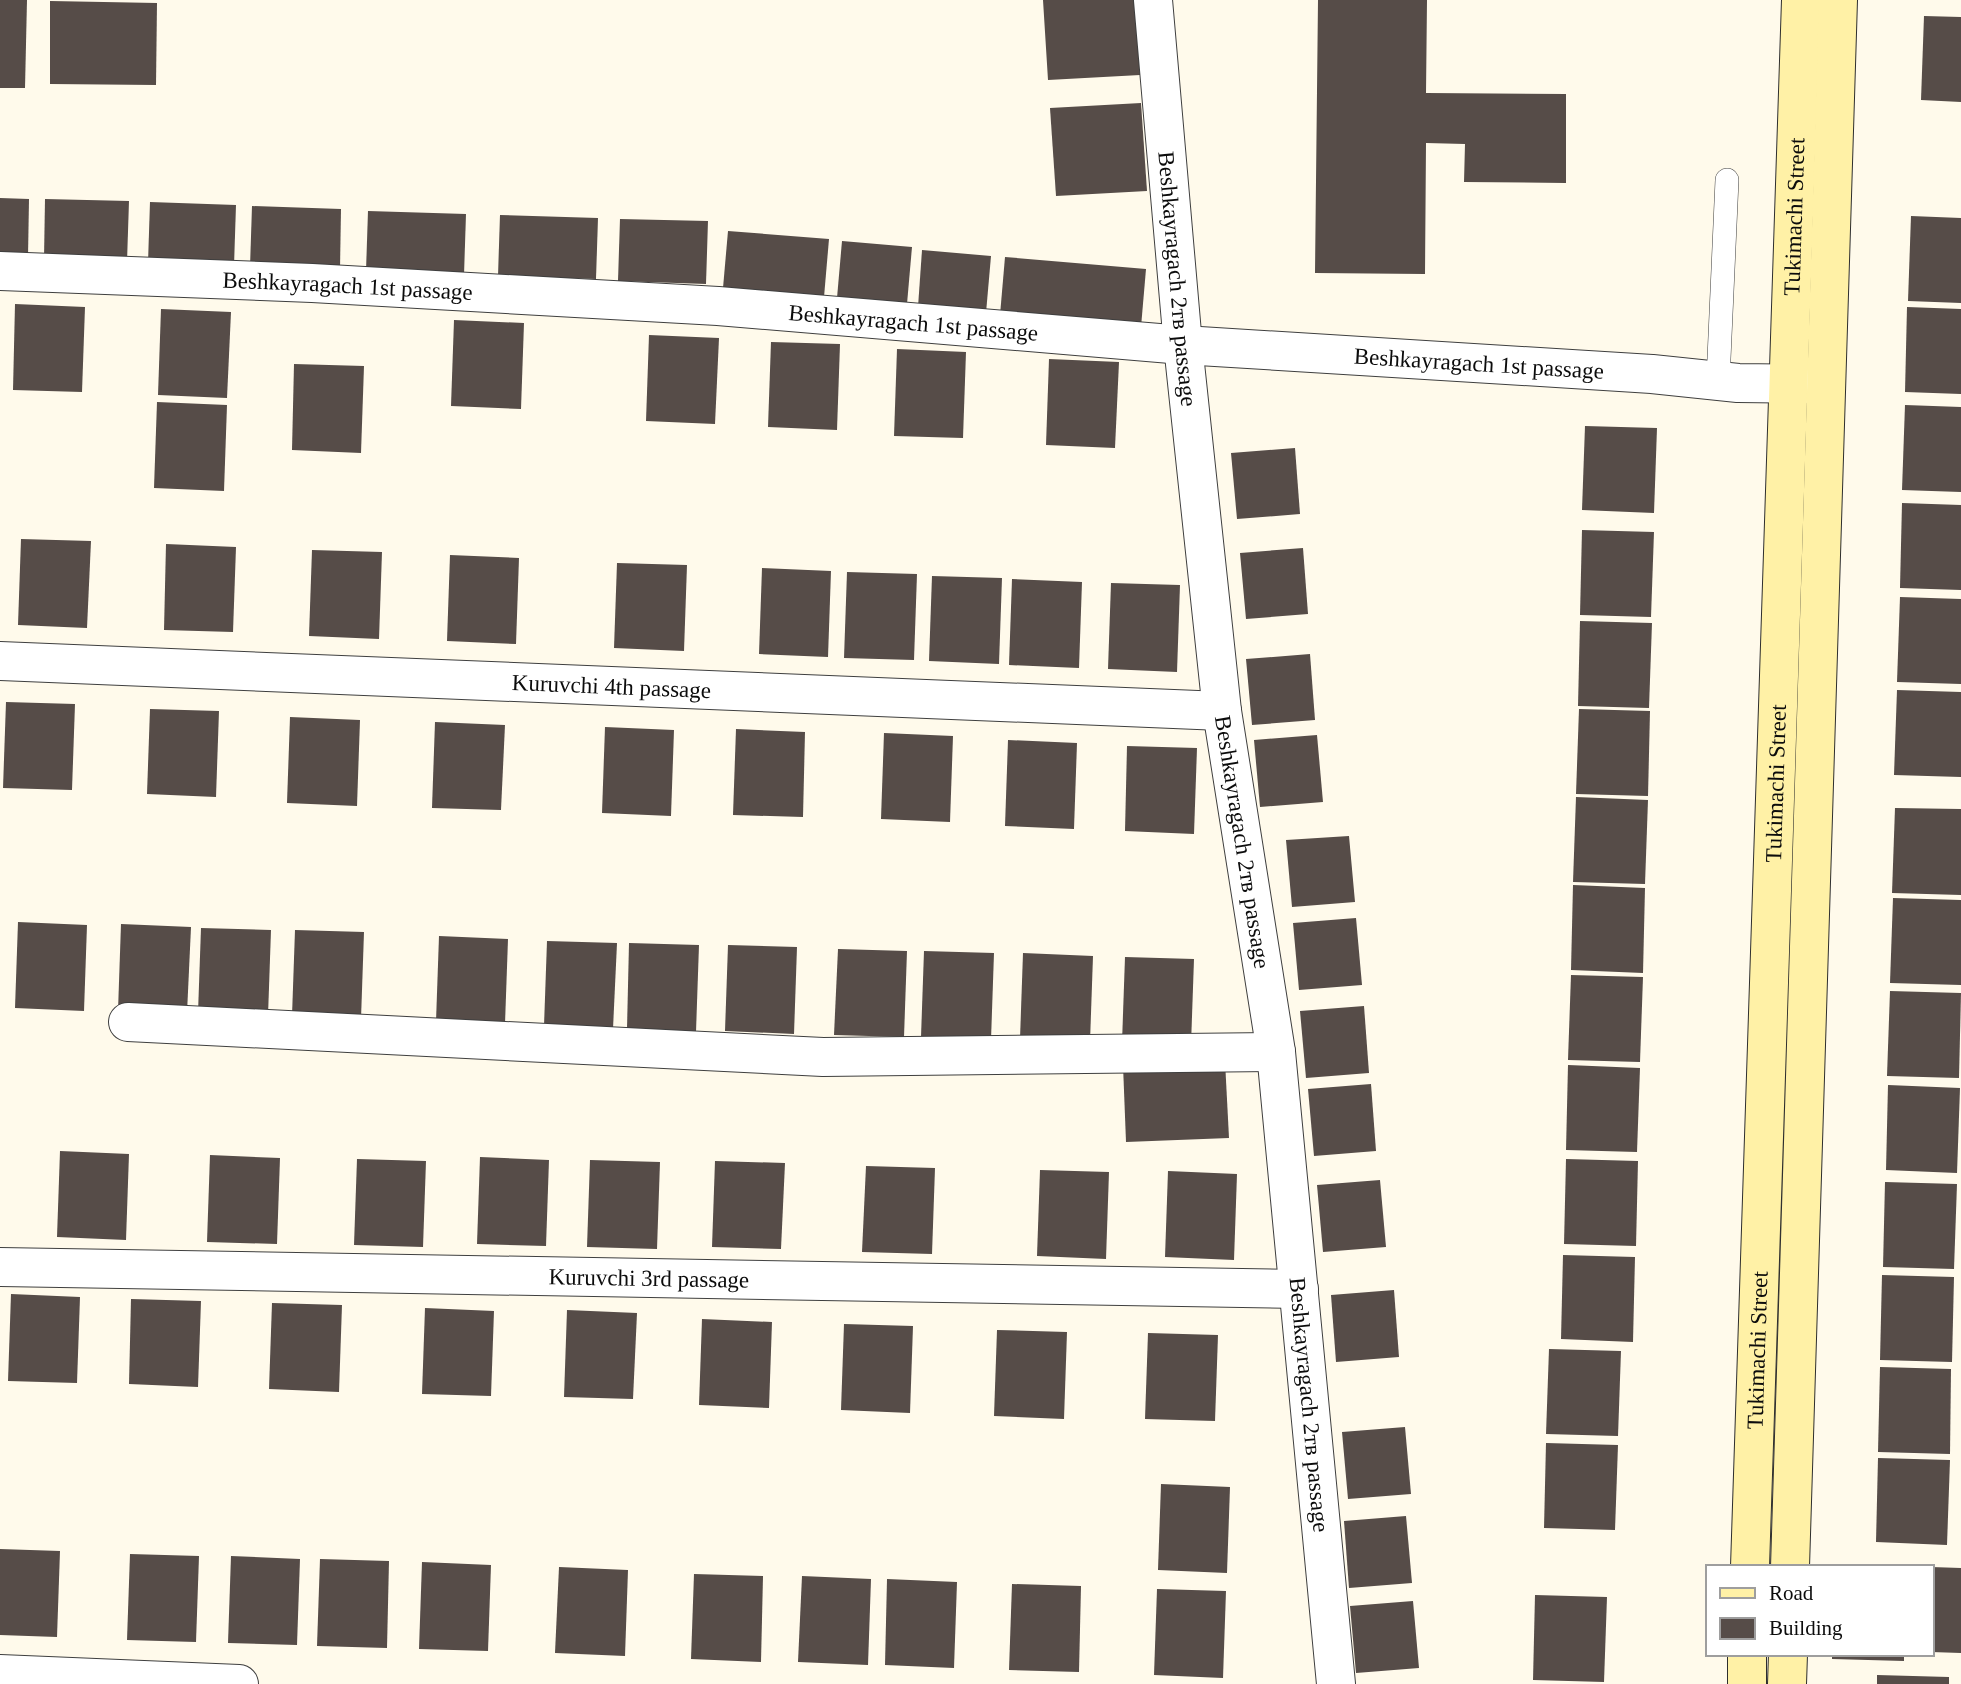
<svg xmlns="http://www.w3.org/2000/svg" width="1961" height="1684" font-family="'Times New Roman',serif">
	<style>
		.building { fill: #564c48 }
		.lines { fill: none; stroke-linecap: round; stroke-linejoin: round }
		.lane-casing { stroke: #3f3f3f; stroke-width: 24 }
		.street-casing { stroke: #3f3f3f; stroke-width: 40 }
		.secondary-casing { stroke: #2e2e2e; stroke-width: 40 }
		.lane { stroke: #fff; stroke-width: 23 }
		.street { stroke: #fff; stroke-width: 38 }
		.secondary { stroke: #fff1a6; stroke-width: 38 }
		.labels { text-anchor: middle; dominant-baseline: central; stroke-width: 7; stroke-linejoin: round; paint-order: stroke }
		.street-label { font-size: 23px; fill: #0c0c0c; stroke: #fff }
	</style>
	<rect width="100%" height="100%" fill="#fffaeb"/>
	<g class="building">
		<polygon points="0,0 27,0 25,88 0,88"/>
		<polygon points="1043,0 1136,0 1140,75 1048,80"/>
		<polygon points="1318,0 1427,0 1426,93 1566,94 1566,183 1464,182 1465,144 1426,143 1425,274 1315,273"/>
		<polygon points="50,1 157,3 156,85 50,84"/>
		<polygon points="1924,16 1961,17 1961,102 1921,100"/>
		<polygon points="1141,103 1147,191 1056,196 1050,108"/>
		<polygon points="0,198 29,199 28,257 0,256"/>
		<polygon points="45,199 129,201 127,262 44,259"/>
		<polygon points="150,202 236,205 234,266 148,263"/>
		<polygon points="252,206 341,209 340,269 250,267"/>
		<polygon points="368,211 466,214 464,275 366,271"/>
		<polygon points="500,215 598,218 596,279 498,276"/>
		<polygon points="1911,216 1961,218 1961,303 1908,301"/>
		<polygon points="620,219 708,221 706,284 618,281"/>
		<polygon points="728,231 829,239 824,297 723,288"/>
		<polygon points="842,241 912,247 907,304 837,298"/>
		<polygon points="922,250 991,256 986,313 918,307"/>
		<polygon points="1005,257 1146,269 1141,327 1000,315"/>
		<polygon points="15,304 85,307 82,392 13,390"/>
		<polygon points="1907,307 1961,309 1961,394 1905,392"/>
		<polygon points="161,309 231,312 227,398 158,395"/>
		<polygon points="454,320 524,323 521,409 451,406"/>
		<polygon points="649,335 719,338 715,424 646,421"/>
		<polygon points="771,342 840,344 837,430 768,427"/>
		<polygon points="897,349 966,352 963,438 894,436"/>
		<polygon points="1049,359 1119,362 1115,448 1046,445"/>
		<polygon points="294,364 364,366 361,453 292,450"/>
		<polygon points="157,402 227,405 224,491 154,488"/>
		<polygon points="1905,405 1961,407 1961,492 1902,490"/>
		<polygon points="1585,426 1657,428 1654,513 1582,510"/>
		<polygon points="1295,448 1300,514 1237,519 1231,453"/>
		<polygon points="1902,503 1961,505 1961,590 1900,588"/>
		<polygon points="1582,530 1654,532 1651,617 1580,615"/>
		<polygon points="21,539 91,541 87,628 18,625"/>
		<polygon points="166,544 236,547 233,632 164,630"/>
		<polygon points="1303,548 1308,614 1246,619 1240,553"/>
		<polygon points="312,550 382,552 379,639 309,636"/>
		<polygon points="450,555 519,558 516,644 447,641"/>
		<polygon points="617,563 687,565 684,651 614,648"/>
		<polygon points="762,568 831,571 828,657 759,654"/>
		<polygon points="847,572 917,574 914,660 844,658"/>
		<polygon points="932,576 1002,578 999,664 929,661"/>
		<polygon points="1012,579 1082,582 1079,668 1009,665"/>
		<polygon points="1111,583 1180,585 1177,672 1108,669"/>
		<polygon points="1900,597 1961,599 1961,684 1897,682"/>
		<polygon points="1580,621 1652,623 1649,708 1578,706"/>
		<polygon points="1310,654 1315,720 1252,725 1246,659"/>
		<polygon points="1897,690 1961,692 1961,777 1894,775"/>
		<polygon points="6,702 75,704 72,790 3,788"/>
		<polygon points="150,709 219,711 216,797 147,794"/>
		<polygon points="1579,709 1650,711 1648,796 1576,794"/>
		<polygon points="290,717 360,720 357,806 287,803"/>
		<polygon points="435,722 505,725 501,810 432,808"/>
		<polygon points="605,727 674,730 671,816 602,813"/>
		<polygon points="736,729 805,732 803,817 733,815"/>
		<polygon points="884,733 953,736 950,822 881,819"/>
		<polygon points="1317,735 1323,802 1260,807 1254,740"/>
		<polygon points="1008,740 1077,743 1074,829 1005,826"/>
		<polygon points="1127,746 1197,748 1194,834 1125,831"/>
		<polygon points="1576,797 1648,800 1645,884 1573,882"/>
		<polygon points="1895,808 1961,809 1961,895 1892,893"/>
		<polygon points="1349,836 1355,902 1292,907 1286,840"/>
		<polygon points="1573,885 1645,888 1643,973 1571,970"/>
		<polygon points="1893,898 1961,900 1961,985 1890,983"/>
		<polygon points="1356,918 1362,985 1299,990 1293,923"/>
		<polygon points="18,922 87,925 84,1011 15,1008"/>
		<polygon points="121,924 191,927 187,1013 118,1011"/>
		<polygon points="201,928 271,930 268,1016 198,1013"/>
		<polygon points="295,930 364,932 361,1019 292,1016"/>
		<polygon points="439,936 508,939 505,1024 436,1022"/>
		<polygon points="547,941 617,943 613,1029 544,1026"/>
		<polygon points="629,943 699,945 696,1032 627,1029"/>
		<polygon points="728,945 797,947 794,1034 725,1031"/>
		<polygon points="838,949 907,951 904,1037 834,1035"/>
		<polygon points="924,951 994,953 991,1040 921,1037"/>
		<polygon points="1023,953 1093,956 1090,1042 1020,1039"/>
		<polygon points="1125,957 1194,959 1191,1045 1122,1043"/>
		<polygon points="1571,975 1643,977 1640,1062 1568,1060"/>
		<polygon points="1890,991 1961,993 1959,1078 1887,1076"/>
		<polygon points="1364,1006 1369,1073 1306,1078 1300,1011"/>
		<polygon points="1225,1061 1229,1138 1126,1142 1123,1065"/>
		<polygon points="1568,1065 1640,1068 1637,1152 1566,1150"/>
		<polygon points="1371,1084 1376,1151 1314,1156 1308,1089"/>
		<polygon points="1888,1085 1960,1088 1957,1173 1886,1170"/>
		<polygon points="60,1151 129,1154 126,1240 57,1237"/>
		<polygon points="210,1155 280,1158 277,1244 207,1242"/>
		<polygon points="480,1157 549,1160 546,1246 477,1244"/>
		<polygon points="357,1159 426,1161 423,1247 354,1245"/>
		<polygon points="1566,1159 1638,1161 1636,1246 1564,1244"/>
		<polygon points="590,1160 660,1162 657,1249 587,1247"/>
		<polygon points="715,1161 785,1163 781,1249 712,1247"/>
		<polygon points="866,1166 935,1168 932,1254 862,1252"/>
		<polygon points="1040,1170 1109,1172 1106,1259 1037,1256"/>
		<polygon points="1168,1171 1237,1174 1234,1260 1165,1257"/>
		<polygon points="1380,1180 1386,1247 1323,1252 1317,1185"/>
		<polygon points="1885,1182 1957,1184 1954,1269 1883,1267"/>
		<polygon points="1563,1255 1635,1257 1633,1342 1561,1339"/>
		<polygon points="1882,1275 1954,1277 1952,1362 1880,1360"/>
		<polygon points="1394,1290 1399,1357 1336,1362 1331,1295"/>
		<polygon points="11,1294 80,1297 77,1383 8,1381"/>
		<polygon points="131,1299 201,1301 198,1387 129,1384"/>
		<polygon points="272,1303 342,1305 339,1392 269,1389"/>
		<polygon points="425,1308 494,1311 491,1396 422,1394"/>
		<polygon points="567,1310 637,1313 633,1399 564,1397"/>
		<polygon points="702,1319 772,1322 769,1408 699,1405"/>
		<polygon points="844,1324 913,1326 910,1413 841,1410"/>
		<polygon points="997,1330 1067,1332 1064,1419 994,1416"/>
		<polygon points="1148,1333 1218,1335 1215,1421 1145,1419"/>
		<polygon points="1549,1349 1621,1351 1618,1436 1546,1434"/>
		<polygon points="1880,1367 1951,1369 1950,1454 1878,1452"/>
		<polygon points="1405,1427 1411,1494 1348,1499 1342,1432"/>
		<polygon points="1546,1443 1618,1445 1615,1530 1544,1528"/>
		<polygon points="1878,1458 1950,1460 1947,1545 1876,1542"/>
		<polygon points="1161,1484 1230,1487 1227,1573 1158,1570"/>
		<polygon points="1406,1516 1412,1583 1349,1588 1344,1521"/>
		<polygon points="0,1549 60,1551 57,1637 0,1635"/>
		<polygon points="130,1554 199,1556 196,1642 127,1640"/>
		<polygon points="231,1556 300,1559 297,1645 228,1643"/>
		<polygon points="320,1559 389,1561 387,1648 317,1646"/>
		<polygon points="422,1562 491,1565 488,1651 419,1649"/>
		<polygon points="559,1567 628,1570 625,1656 555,1653"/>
		<polygon points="1931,1567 1961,1568 1961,1653 1931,1652"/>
		<polygon points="694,1574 763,1576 761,1662 691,1659"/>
		<polygon points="802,1576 871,1579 868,1665 798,1662"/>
		<polygon points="887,1579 957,1582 954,1668 885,1665"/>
		<polygon points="1012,1584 1081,1586 1079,1672 1009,1670"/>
		<polygon points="1157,1589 1226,1591 1223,1678 1154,1675"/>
		<polygon points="1535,1595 1607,1597 1604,1682 1533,1680"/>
		<polygon points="1413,1601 1419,1668 1356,1673 1350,1606"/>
		<polygon points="1832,1654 1904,1654 1904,1661 1832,1659"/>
		<polygon points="1877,1675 1949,1677 1949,1684 1877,1684"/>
	</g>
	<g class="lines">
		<defs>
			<polyline id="lane" points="1718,381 1727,180"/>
			<g id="street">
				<path id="s1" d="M1153 0 1183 345 1222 711 1276 1052 1336 1684"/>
				<path id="s2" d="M0 271 312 283 718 306 1183 345 1652 374 1738 383 1820 384"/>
				<path id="s3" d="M0 661 1222 711"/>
				<polyline points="128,1022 823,1057 1276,1052"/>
				<path id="s4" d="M0 1267 1299 1289"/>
				<polyline points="0,1674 239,1684"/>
			</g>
			<g id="secondary">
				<path id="s5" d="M1750 1567 1801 0"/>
				<polyline points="1790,1567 1838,0"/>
				<polyline points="1747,1684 1747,1654"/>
				<polyline points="1787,1684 1788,1654"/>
			</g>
		</defs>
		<use href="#lane" class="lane-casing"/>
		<use href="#street" class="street-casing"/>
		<use href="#secondary" class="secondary-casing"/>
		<use href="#lane" class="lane"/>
		<use href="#street" class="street"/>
		<use href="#secondary" class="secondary"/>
	</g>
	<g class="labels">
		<g class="street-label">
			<text stroke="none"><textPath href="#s5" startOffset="1351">Tukimachi Street</textPath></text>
			<text stroke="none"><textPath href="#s1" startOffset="280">Beshkayragach 2тв passage</textPath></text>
			<text stroke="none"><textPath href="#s2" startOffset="348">Beshkayragach 1st passage</textPath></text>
			<text stroke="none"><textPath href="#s2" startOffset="915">Beshkayragach 1st passage</textPath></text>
			<text stroke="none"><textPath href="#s2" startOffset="1482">Beshkayragach 1st passage</textPath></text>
			<text stroke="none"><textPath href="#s3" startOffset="612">Kuruvchi 4th passage</textPath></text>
			<text stroke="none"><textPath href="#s5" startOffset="784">Tukimachi Street</textPath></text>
			<text stroke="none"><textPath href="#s1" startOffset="847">Beshkayragach 2тв passage</textPath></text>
			<text stroke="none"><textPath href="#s4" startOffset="649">Kuruvchi 3rd passage</textPath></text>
			<text stroke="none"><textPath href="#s5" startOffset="217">Tukimachi Street</textPath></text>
			<text stroke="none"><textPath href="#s1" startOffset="1414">Beshkayragach 2тв passage</textPath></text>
		</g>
	</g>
	<rect x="1706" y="1565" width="228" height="91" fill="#ffffff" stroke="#9e9e9e" stroke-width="2"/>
	<rect x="1720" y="1588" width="35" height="10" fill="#fff1a6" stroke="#9e9e9e" stroke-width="2"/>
	<text x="1769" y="1600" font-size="21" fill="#0c0c0c">Road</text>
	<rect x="1720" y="1618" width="35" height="21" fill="#564c48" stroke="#9e9e9e" stroke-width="2"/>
	<text x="1769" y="1635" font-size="21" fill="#0c0c0c">Building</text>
</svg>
